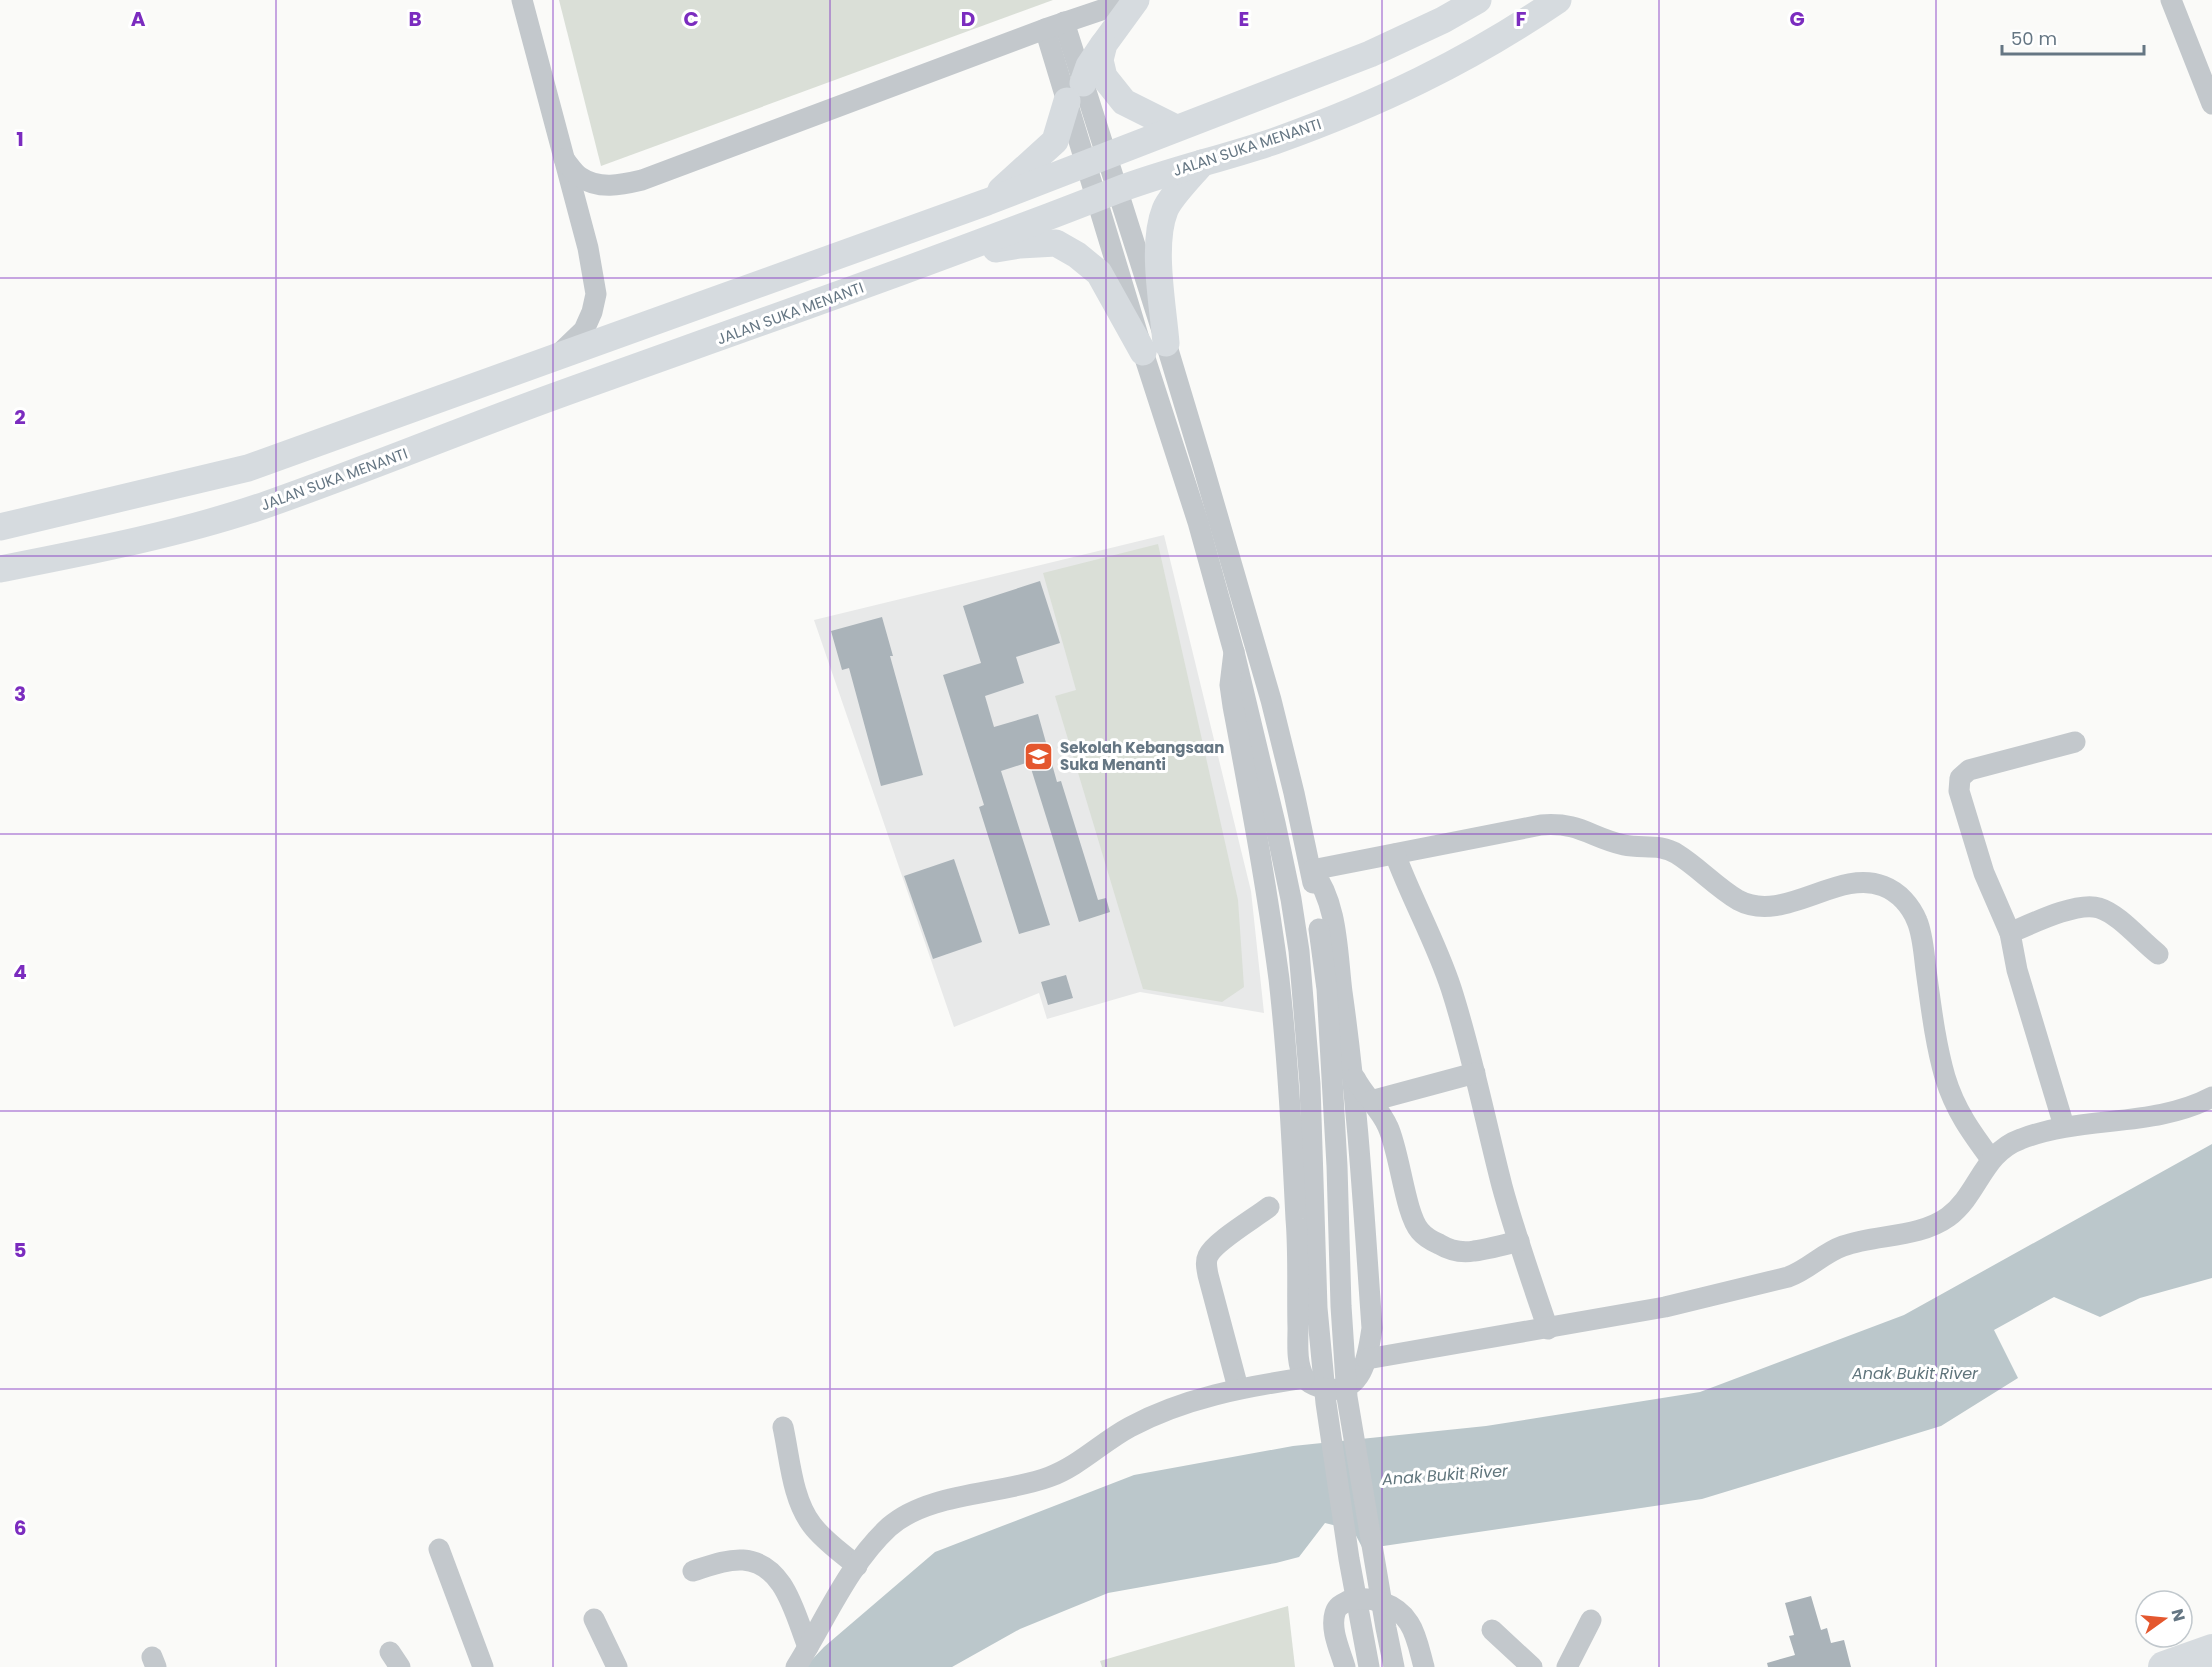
<svg xmlns="http://www.w3.org/2000/svg" width="2212" height="1667" font-family="Poppins,sans-serif">
	<style>
		.built { fill: #e8e9e9 }
		.green { fill: #dadfd7 }
		.water { fill: #bbc7cb }
		.building { fill: #aab3b9 }
		.lines { fill: none; stroke-linecap: round; stroke-linejoin: round }
		.minor { stroke: #c3c8cc; stroke-width: 21 }
		.major { stroke: #d6dbdf; stroke-width: 27 }
		.highway { stroke: #d6dbdf; stroke-width: 32 }
		.grid { fill: none; stroke: #7b2cbf; stroke-width: 1.5; stroke-opacity: 0.55 }
		.labels { text-anchor: middle; dominant-baseline: central; stroke-width: 6; stroke-linejoin: round; paint-order: stroke }
		.street-label { font-size: 15px; fill: #657683; stroke: #fff }
		.poi-label { font-size: 15px; font-weight: bold; fill: #657683; stroke: #fff; text-anchor: start }
		.water-label { font-size: 16px; font-style: italic; fill: #60757c; stroke: #fff }
		.grid-label { font-size: 20px; text-anchor: middle; font-weight: bold; fill: #7b2cbf; stroke: #fff; stroke-width: 6; stroke-linejoin: round; paint-order: stroke }
	</style>
	<rect width="100%" height="100%" fill="#fafaf8"/>
	<polygon class="built" points="1164,535 1251,891 1264,1013 1140,992 1047,1019 1039,993 954,1027 814,620"/>
	<g class="green">
		<polygon points="559,0 1053,0 601,166"/>
		<polygon points="1158,544 1238,900 1244,987 1222,1002 1143,989 1055,696 1076,690 1043,573"/>
		<polygon points="1288,1606 1295,1667 1102,1667 1100,1661"/>
	</g>
	<polygon class="water" points="2212,1144 2212,1278 2140,1298 2100,1317 2054,1297 1994,1330 2018,1378 1941,1426 1702,1499 1363,1549 1353,1530 1325,1523 1299,1557 1276,1563 1108,1593 1020,1629 952,1667 805,1667 824,1647 935,1552 1134,1475 1293,1446 1486,1426 1700,1392 1904,1315"/>
	<g class="building">
		<polygon points="1040,581 1060,643 1016,657 1024,683 985,696 994,727 1038,714 1057,782 1061,781 1098,900 1106,898 1110,912 1079,922 1029,762 1001,771 1050,925 1019,934 979,807 984,805 943,675 981,663 963,606"/>
		<polygon points="882,617 893,656 890,656 923,775 881,786 849,668 842,670 831,631"/>
		<polygon points="954,859 982,942 933,959 904,876"/>
		<polygon points="1066,975 1073,998 1048,1005 1041,982"/>
		<polygon points="1811,1596 1821,1630 1827,1628 1831,1643 1844,1640 1851,1667 1768,1667 1767,1663 1795,1655 1789,1636 1794,1635 1785,1603"/>
	</g>
	<g class="lines">
		<g class="minor">
			<polyline points="522,0 588,248 596,294 592,312 584,330 559,354"/>
			<polyline points="2171,0 2212,104"/>
			<polyline points="1064,22 1166,343 1203,466 1271,700 1294,793 1313,883"/>
			<polyline points="1045,29 1143,352 1198,522 1234,652 1275,823 1291,899 1299,951 1310,1084 1317,1308 1326,1403 1349,1559 1369,1667"/>
			<path d="M564 159C569 165 574 173 580 177 599 190 621 185 642 180L1045 29 1131 0"/>
			<path d="M1234 652 1230 685 1233 706C1250 797 1267 887 1279 979 1288 1059 1292 1139 1296 1219 1299 1255 1297 1291 1298 1328 1298 1343 1296 1363 1304 1377 1308 1384 1320 1388 1327 1389 1364 1394 1368 1354 1372 1328 1364 1216 1358 1104 1342 992 1337 952 1338 903 1312 870L1541 825C1581 822 1589 837 1624 845 1642 849 1660 843 1677 854 1698 867 1716 887 1738 900 1784 925 1838 868 1883 886 1899 892 1911 906 1917 921 1923 935 1924 955 1926 970 1931 1006 1935 1042 1945 1077 1955 1110 1971 1132 1991 1159"/>
			<path d="M1395 854C1412 900 1436 942 1451 988 1472 1053 1485 1120 1502 1186 1515 1234 1532 1282 1548 1329"/>
			<polyline points="1319,929 1327,989 1337,1166 1341,1306 1347,1397 1386,1628 1394,1667"/>
			<polyline points="2010,933 1984,873 1959,791 1960,778 1969,770 2075,742"/>
			<path d="M1355 1078C1364 1096 1380 1108 1388 1127 1400 1153 1405 1214 1420 1231 1425 1237 1432 1241 1439 1244 1449 1250 1462 1253 1474 1251 1489 1249 1504 1245 1519 1241"/>
			<polyline points="1371,1101 1475,1073"/>
			<path d="M2064 1126 2017 970 2010 933C2031 924 2077 901 2099 908 2119 914 2141 941 2158 954"/>
			<path d="M1367 1359 1665 1307 1788 1277C1808 1270 1823 1253 1843 1246 1876 1234 1919 1238 1948 1217 1979 1194 1982 1153 2021 1139 2083 1115 2153 1128 2212 1097"/>
			<path d="M1238 1388 1208 1275C1207 1269 1205 1262 1208 1256 1214 1242 1255 1218 1269 1207"/>
			<path d="M783 1427C790 1459 792 1499 812 1525 824 1541 842 1553 857 1566"/>
			<polyline points="439,1549 483,1667"/>
			<path d="M693 1571C709 1566 726 1559 743 1560 785 1563 795 1615 808 1647"/>
			<polyline points="594,1619 617,1667"/>
			<polyline points="1492,1630 1532,1667"/>
			<polyline points="390,1652 400,1667"/>
			<polyline points="152,1657 156,1667"/>
			<path d="M796 1667C825 1621 848 1565 889 1527 929 1492 1000 1495 1049 1477 1079 1466 1102 1442 1130 1427 1184 1398 1244 1387 1304 1378"/>
			<path d="M1345 1667C1340 1650 1330 1630 1335 1613 1337 1606 1342 1604 1348 1601 1369 1594 1397 1604 1409 1623 1417 1635 1420 1653 1424 1667"/>
			<polyline points="1567,1667 1591,1620"/>
		</g>
		<g class="major">
			<polyline points="1136,0 1104,44 1100,60 1104,77 1124,102 1176,128"/>
			<polyline points="1083,83 1089,66 1103,45"/>
			<polyline points="1001,190 1055,141 1067,101"/>
			<polyline points="996,249 1020,245 1056,243 1077,255 1099,273 1143,352"/>
			<path d="M1166 343C1163 305 1151 245 1165 210 1170 197 1192 175 1202 163"/>
			<polyline points="0,527 248,468 987,202 1370,54 1443,20 1478,0"/>
			<path d="M0 569C87 552 185 533 268 504 365 470 461 430 558 395 744 328 931 263 1115 191 1167 171 1222 159 1275 141 1378 104 1467 62 1558 0"/>
		</g>
		<polyline class="highway" points="2164,1667 2212,1650"/>
	</g>
	<path class="grid" d="M276 0V1667M553 0V1667M830 0V1667M1106 0V1667M1382 0V1667M1659 0V1667M1936 0V1667M0 278H2212M0 556H2212M0 834H2212M0 1111H2212M0 1389H2212"/>
	<defs>
		<symbol id="school-square" viewBox="-11 -11 22 22"><rect x="-9" y="-9" width="18" height="18" rx="4" fill="#e4572e" stroke="#fff"/><path d="M0-5L7-2L0 1L-7-2ZM-4 1L0 2.5L4 1V4Q0 6-4 4Z" fill="#fff"/></symbol>
	</defs>
	<g fill-rule="evenodd">
		<use href="#school-square" x="1022" y="740" width="33" height="33"/>
	</g>
	<g class="labels">
		<g class="street-label">
			<text transform="translate(1247 147) rotate(-18)">JALAN SUKA MENANTI</text>
			<text transform="translate(790 313) rotate(-20)">JALAN SUKA MENANTI</text>
			<text transform="translate(334 479) rotate(-20)">JALAN SUKA MENANTI</text>
		</g>
		<g class="poi-label">
			<text x="1060" y="747">Sekolah Kebangsaan<tspan x="1060" dy="17">Suka Menanti</tspan></text>
		</g>
		<g class="water-label">
			<text x="1915" y="1373">Anak Bukit River</text>
			<text transform="translate(1445 1475) rotate(-4)">Anak Bukit River</text>
		</g>
	</g>
	<g class="grid-label">
		<text x="138" y="26">A</text>
		<text x="415" y="26">B</text>
		<text x="691" y="26">C</text>
		<text x="968" y="26">D</text>
		<text x="1244" y="26">E</text>
		<text x="1521" y="26">F</text>
		<text x="1797" y="26">G</text>
		<text x="20" y="146">1</text>
		<text x="20" y="424">2</text>
		<text x="20" y="701">3</text>
		<text x="20" y="979">4</text>
		<text x="20" y="1257">5</text>
		<text x="20" y="1535">6</text>
	</g>
	<g transform="translate(2164 1619) rotate(75)"><circle r="28" fill="#ffffff" stroke="#c1c8cd" stroke-width="1.5"/>
	<path d="M0-4.5L10 22L0 15L-10 22Z" fill="#e4572e"/>
	<text y="-9" font-size="16" font-weight="bold" text-anchor="middle" fill="#657683">N</text>
	</g>
	<path d="M2002 45v9h142v-9" fill="none" stroke="#657683" stroke-width="3"/>
	<text x="2011" y="45" font-size="18" fill="#657683" stroke="#ffffff" stroke-width="4.5" paint-order="stroke">50 m</text>
</svg>
